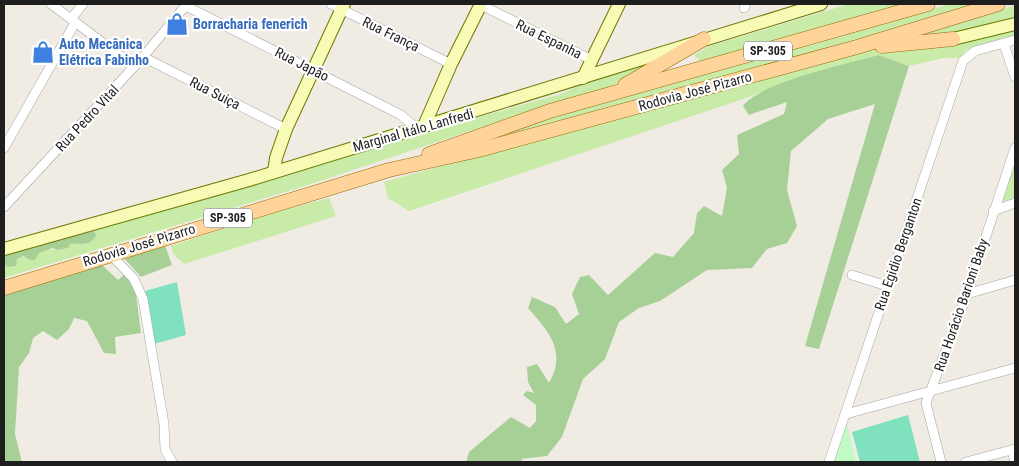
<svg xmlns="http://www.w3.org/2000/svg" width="1019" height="466" font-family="'Roboto Condensed',sans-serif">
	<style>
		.grass { fill: #c8eba8 }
		.forest { fill: #a7d097 }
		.park { fill: #c0fbc5 }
		.pitch { fill: #7fe1bd }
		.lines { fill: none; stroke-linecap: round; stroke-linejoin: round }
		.street-casing { stroke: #a5a5a5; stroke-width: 10 }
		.secondary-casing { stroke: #6b7901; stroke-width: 14 }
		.primary-casing { stroke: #996800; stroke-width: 15 }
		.street { stroke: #fff; stroke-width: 9 }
		.secondary { stroke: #f7fbb6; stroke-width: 12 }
		.primary { stroke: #ffd49a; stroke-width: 14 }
		.labels { text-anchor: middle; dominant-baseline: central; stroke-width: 4.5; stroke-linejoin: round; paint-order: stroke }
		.shield { fill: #fff; stroke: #626262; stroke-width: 1 }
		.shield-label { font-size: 12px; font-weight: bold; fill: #1e1e1e }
		.shop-label { font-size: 14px; font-weight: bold; fill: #366cbe; stroke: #fff; text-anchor: start }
		.street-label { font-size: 14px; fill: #1e1e1e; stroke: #fff }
	</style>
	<rect width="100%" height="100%" fill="#f0ece4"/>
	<g class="grass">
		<polygon points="849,4 905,4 712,59 700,61 694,55 710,46"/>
		<path d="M949 4H978C813 54 645 95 479 146V139C634 91 793 53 949 4Z"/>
		<path d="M1015 5V19C987 27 955 37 925 34Z"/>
		<polygon points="1015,28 1015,38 966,50 960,58 944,58 909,66 878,55 793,79 749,97 409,211 388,198 384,182 855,51 887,48"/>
		<path d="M669 57 606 89 473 130 305 186 4 278V263L7 267C24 252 47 250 68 248L70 244C81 243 91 247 96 235L94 231 407 137 561 94 582 84Z"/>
		<polygon points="1015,163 1015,199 1003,201"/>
		<polygon points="329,198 336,216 184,264 174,255 171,246 272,213"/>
	</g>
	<g class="forest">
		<path d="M878 55 909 66 819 349 805 346 875 104 828 119 791 151 787 190 797 226 787 243 767 249 752 268 707 270 660 301 639 308 619 322 605 359 583 379 562 437 547 456 521 459 524 462H466L469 452 511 417 530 428 536 421V405L523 395 527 391 534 393 528 382 527 367 537 364 549 383C567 351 549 332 528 308L532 297 555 307 566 324 579 314 572 294 580 277 589 275 608 295 655 253 673 257 694 233 697 213 704 206 722 216 727 188 722 170 739 154 737 135 784 114 787 102 749 115 743 106C760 82 848 64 878 55Z"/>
		<path d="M94 231 96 235C91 247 81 243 70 244L68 248 57 250 53 248 39 253 35 260H30L24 256 17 259 16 266 7 267 4 263 5 253Z"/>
		<polygon points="165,245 172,265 141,277 124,258"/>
		<polygon points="102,265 118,280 125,274 136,294 141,333 115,337 116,354 104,353 87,321 74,318 69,329 57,340 43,331 33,338 29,353 19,367 15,434 22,462 4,462 4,294"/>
	</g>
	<polygon class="park" points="847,424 856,462 833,462"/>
	<g class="pitch">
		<polygon points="177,282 186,335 154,344 145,291"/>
		<polygon points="908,415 920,462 860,462 852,432"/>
	</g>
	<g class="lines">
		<defs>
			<g id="street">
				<polyline points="51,4 134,66"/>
				<polyline points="331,4 451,64"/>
				<polyline points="479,4 592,60"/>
				<polyline points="186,6 401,115 416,128"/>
				<polyline points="744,8 746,4"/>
				<polyline points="71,19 83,4"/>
				<polyline points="1004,44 1015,77"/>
				<polyline points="143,57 286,129"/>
				<polyline points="4,148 75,23"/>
				<polyline points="4,207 143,57 187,4"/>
				<polyline points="993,211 1015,203"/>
				<polyline points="111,255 134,279 143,299 164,424 165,449 172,462"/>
				<polyline points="852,275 887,286"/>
				<polyline points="967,294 1015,280"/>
				<polyline points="846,414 1015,368"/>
				<polyline points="1012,450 1015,462"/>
				<polyline points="829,462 963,61 975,51 1015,40"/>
				<polyline points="941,462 926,403 967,294 1015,148"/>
				<polyline points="966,462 1015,449"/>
			</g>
			<g id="secondary">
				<polyline points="953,39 1015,24"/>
				<polyline points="583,78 619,4"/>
				<polyline points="424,126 451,64 481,4"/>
				<polyline points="274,172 276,158 286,129 344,4"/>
				<polyline points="4,249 249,180 821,4"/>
			</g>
			<g id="primary">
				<polyline points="882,46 953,39"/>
				<polyline points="625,85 704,39"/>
				<polyline points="429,154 550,111 928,4"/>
				<polyline points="4,288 389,170 479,150 857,47 998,4"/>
			</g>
		</defs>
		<use href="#street" class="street-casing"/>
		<use href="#secondary" class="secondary-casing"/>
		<use href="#primary" class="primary-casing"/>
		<use href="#street" class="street"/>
		<use href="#secondary" class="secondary"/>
		<use href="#primary" class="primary"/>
	</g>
	<defs>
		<symbol id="shop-bare" viewBox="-9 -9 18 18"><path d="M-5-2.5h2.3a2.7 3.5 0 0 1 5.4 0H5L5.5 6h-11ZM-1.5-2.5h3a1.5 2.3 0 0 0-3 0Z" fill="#3f7fe0" stroke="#fff" stroke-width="2.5" paint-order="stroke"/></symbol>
	</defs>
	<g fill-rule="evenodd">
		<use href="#shop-bare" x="161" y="8" width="32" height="32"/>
		<use href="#shop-bare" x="27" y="36" width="32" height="32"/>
	</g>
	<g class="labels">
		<g class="shield">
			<rect x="744" y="41.5" width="48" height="19" rx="4"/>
			<rect x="204" y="208.5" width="48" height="19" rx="4"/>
		</g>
		<g class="shield-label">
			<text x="768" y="51">SP-305</text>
			<text x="228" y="218">SP-305</text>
		</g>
		<g class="shop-label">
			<text x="193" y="24">Borracharia fenerich</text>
			<text x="59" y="44">Auto Mecânica<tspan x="59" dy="16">Elétrica Fabinho</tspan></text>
		</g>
		<g class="street-label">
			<text transform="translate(391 34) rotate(26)">Rua França</text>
			<text transform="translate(549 39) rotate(26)">Rua Espanha</text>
			<text transform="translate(302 64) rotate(27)">Rua Japão</text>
			<text transform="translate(695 91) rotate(-15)">Rodovia José Pizarro</text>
			<text transform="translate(215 93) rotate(27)">Rua Suiça</text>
			<text transform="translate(87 118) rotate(-47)">Rua Pedro Vital</text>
			<text transform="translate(413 130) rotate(-16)">Marginal Itálo Lanfredi</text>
			<text transform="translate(139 245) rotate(-17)">Rodovia José Pizarro</text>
			<text transform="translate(898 254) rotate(-71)">Rua Egidio Berganton</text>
			<text transform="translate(961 305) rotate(-71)">Rua Horácio Barioni Baby</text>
		</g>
	</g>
	<rect width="1019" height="466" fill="none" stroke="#1e1e1e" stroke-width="10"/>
</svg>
